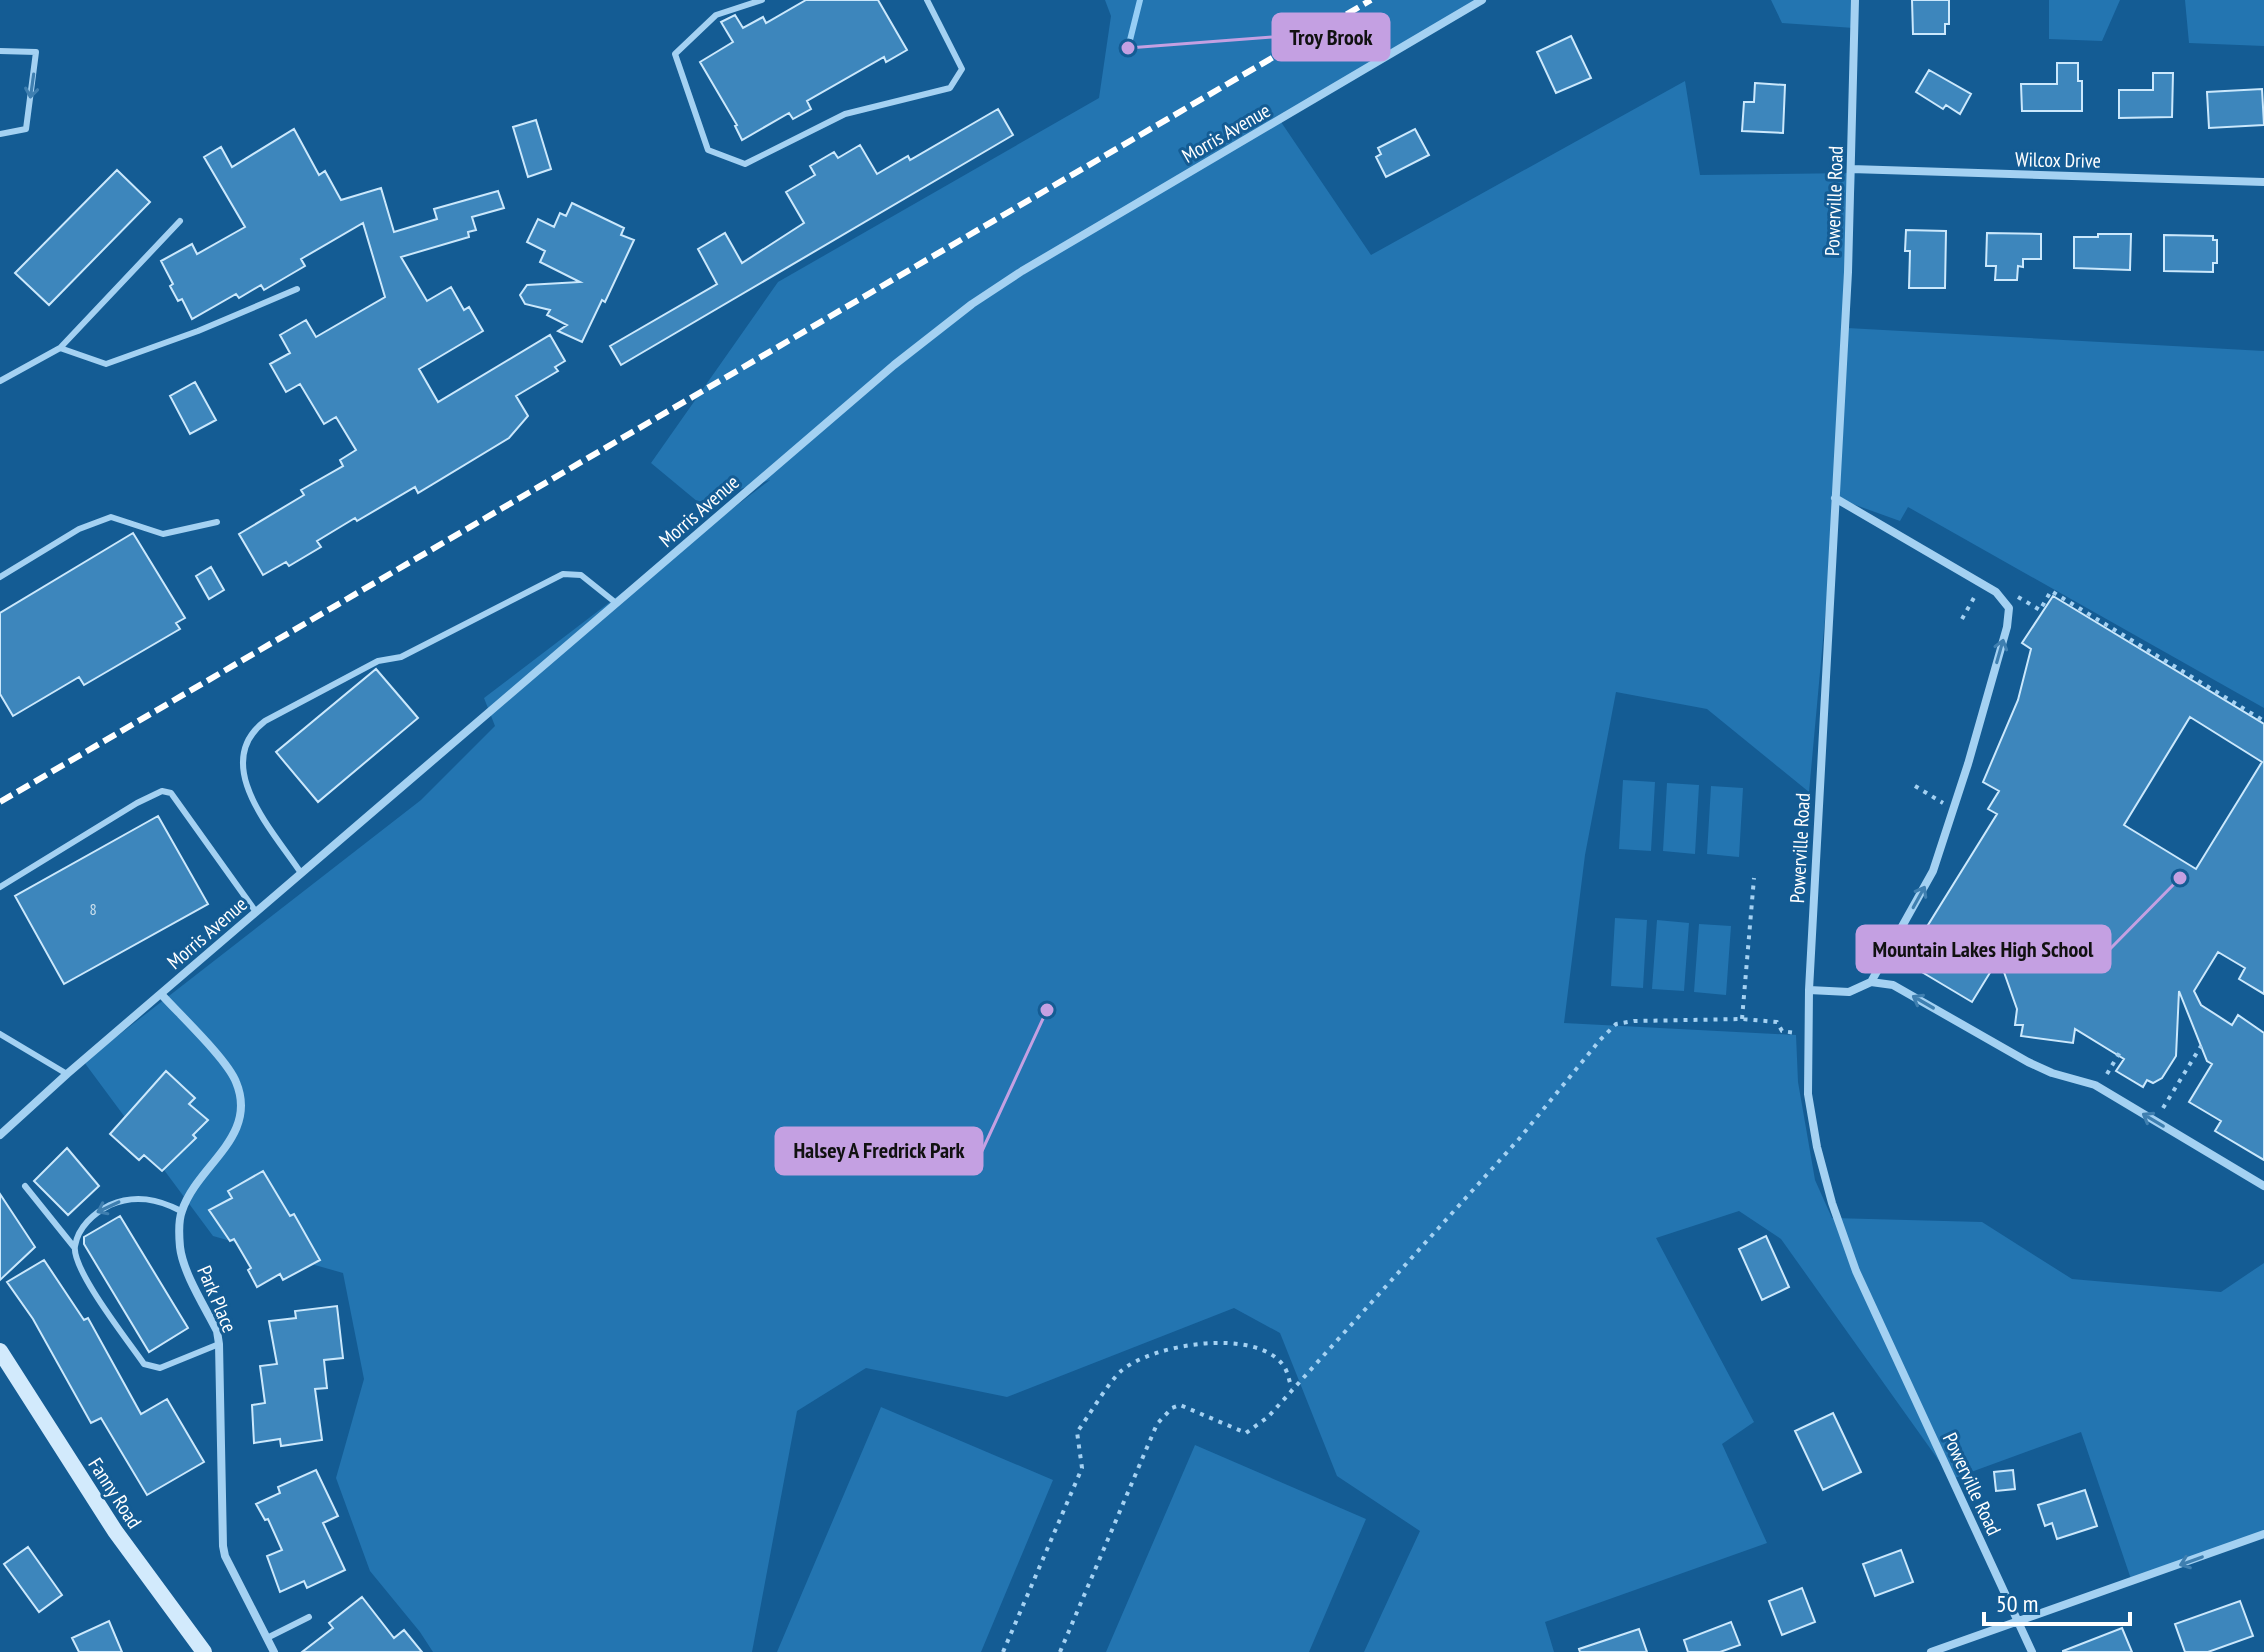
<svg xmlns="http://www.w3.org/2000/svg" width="2264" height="1652" font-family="'PT Sans Narrow',sans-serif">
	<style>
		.green { fill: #2375b1 }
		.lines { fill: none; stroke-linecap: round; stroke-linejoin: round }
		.stream { stroke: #96cef5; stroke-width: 6 }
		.building { fill: #3d86bc; stroke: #cbe8fc; stroke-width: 2; fill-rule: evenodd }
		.path { stroke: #a4d1f2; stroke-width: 4; stroke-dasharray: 4 6; stroke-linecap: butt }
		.service { stroke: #a4d1f2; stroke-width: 6 }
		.minor { stroke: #a4d1f2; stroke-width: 8 }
		.secondary { stroke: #d2eafc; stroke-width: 16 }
		.rail { stroke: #fff; stroke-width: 6; stroke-dasharray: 14 6; stroke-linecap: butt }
		.oneway { stroke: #3f7fb0 }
		.labels { text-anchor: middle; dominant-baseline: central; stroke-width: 6; stroke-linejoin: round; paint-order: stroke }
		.number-label { font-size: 16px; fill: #cee1ee }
		.street-label { font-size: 20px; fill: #fff; stroke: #145c94 }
		.leader { fill: none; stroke: #c4a0e2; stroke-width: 3 }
		.callout-dot { fill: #c4a0e2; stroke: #145c94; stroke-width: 3 }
		.callout { fill: #c4a0e2; stroke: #c4a0e2; stroke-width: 3 }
		.callout-label { font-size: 22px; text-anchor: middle; font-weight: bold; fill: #111 }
	</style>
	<rect width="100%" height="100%" fill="#145c94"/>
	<path class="green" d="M1105 0H1479L1279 119 1371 255 1685 81 1700 175 1855 173 1847 328 2264 351V708L1908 507 1900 521 1836 498 1809 792 1707 709 1616 692 1585 855 1564 1023 1796 1035 1798 1082 1815 1180 1832 1218 1982 1222 2072 1279 2221 1292 2264 1263V1532L2131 1579 2081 1432 1952 1479 1781 1239 1739 1211 1656 1238 1754 1422 1722 1444 1767 1543 1545 1622 1554 1652H1364L1420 1531 1337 1476 1280 1333 1234 1308 1007 1397 866 1368 797 1411 752 1652H433L420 1632 370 1571 336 1478 364 1379 343 1273 213 1236 84 1062 421 800 495 726 484 698 770 480 698 502 651 463 778 282 1099 98 1111 16Z
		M1771 0H1854V28L1782 23Z
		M2049 0H2120L2102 41 2049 39Z
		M2185 0H2264V46L2189 43Z
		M1623 780 1655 782 1651 851 1619 849Z
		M1667 783 1699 785 1695 854 1663 851Z
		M1711 786 1743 788 1739 857 1707 854Z
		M1615 918 1647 920 1643 988 1611 986Z
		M1657 920 1689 923 1684 991 1652 989Z
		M1699 924 1731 926 1726 995 1694 992Z
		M881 1407 1053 1480 981 1652H777Z
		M1195 1445 1366 1519 1309 1652H1106Z"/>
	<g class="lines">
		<path class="stream" d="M1128 48 1140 0"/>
	</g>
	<path class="building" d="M806 0H878L907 50 886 62 884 57 807 101 811 109 793 119 789 113 742 140 735 126 737 125 700 62 733 42 721 22 735 15 743 28 763 17 766 23Z
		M1912 0H1949V24H1945V34H1913Z
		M1571 36 1591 78 1556 93 1537 52Z
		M2057 63H2078V81H2082V111H2022L2021 84H2057Z
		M1929 70 1971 94 1960 114 1946 105 1943 109 1916 92Z
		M2153 73H2173L2172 117 2119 118V90H2153Z
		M1755 83 1785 85 1783 133 1742 131 1744 102H1754Z
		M2262 89 2264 125 2209 128 2207 92Z
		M998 109 1013 135 621 365 610 346 717 284 698 249 725 233 742 263 804 223 786 192 815 175 810 166 834 152 838 158 860 145 877 174 908 156 910 160Z
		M536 120 551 169 528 177 513 127Z
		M294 129 319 175 325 171 341 200 381 188 394 232 437 219 434 209 498 191 504 208 472 217 476 230 468 232 469 237 401 257 427 301 451 287 464 310 469 307 483 331 419 369 438 402 550 335 565 361 555 367 558 371 516 396 528 416 509 438 418 493 415 487 357 521 355 518 317 541 321 547 289 566 286 562 263 575 239 534 304 495 301 490 343 466 340 460 356 450 336 417 324 424 300 384 286 392 270 364 290 353 280 335 306 320 316 337 385 297 363 223 301 259 305 266 264 290 261 285 239 298 236 294 192 319 182 299 178 301 170 286 173 284 161 261 192 244 197 254 245 227 204 157 221 147 232 167Z
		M1415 129 1429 155 1386 177 1376 157 1381 154 1378 148Z
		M117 170 150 202 49 305 15 273Z
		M572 203 624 228 621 235 634 240 605 302 602 300 582 342 558 331 567 325 547 315 550 310 525 304 520 295 527 285 580 282 540 262 545 251 527 242 538 219 554 227 560 213 566 216Z
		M1906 230 1946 231 1945 288H1909L1910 251H1905Z
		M1987 233 2041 234V259H2023V267L2018 266 2017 280H1995L1996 266H1986Z
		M2098 234H2131L2130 270 2074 268V237H2098Z
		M2164 235 2213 236V240H2217V263H2213V272L2164 271Z
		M195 382 216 420 190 434 170 396Z
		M133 533 185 618 176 623 180 629 84 685 79 677 13 716 0 694V613Z
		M211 567 224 590 209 599 196 576Z
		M2053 596 2264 724V994L2239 979 2245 968 2218 952 2194 991 2201 1005 2232 1025 2238 1015 2264 1033V1160L2215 1131 2221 1121 2189 1102 2212 1064 2207 1061 2179 991 2176 1056 2162 1078 2153 1083 2147 1080 2143 1087 2116 1071 2124 1059 2075 1029 2073 1043 2021 1036 2023 1025H2015L2017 1009 1999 958 1972 1002 1905 962 1997 814 1988 809 1999 791 1983 782 2018 700 2031 649 2022 643ZM2190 717 2262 762 2196 869 2124 825Z
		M376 669 418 718 318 802 276 752Z
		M158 816 208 904 64 984 15 896Z
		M166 1071 195 1098 189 1104 208 1120 193 1135 196 1138 162 1171 144 1155 139 1160 110 1134Z
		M67 1148 99 1186 68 1215 34 1181Z
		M263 1171 290 1216 294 1214 320 1260 283 1280 280 1274 257 1287 248 1270 251 1268 234 1239 230 1241 209 1210 232 1198 228 1191Z
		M0 1194 35 1247 0 1280Z
		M120 1216 188 1328 149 1352 84 1244V1237Z
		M1766 1236 1789 1287 1762 1300 1739 1249Z
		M44 1260 84 1320 88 1318 141 1414 167 1399 204 1462 147 1495 101 1418 91 1423 33 1319 7 1282Z
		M337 1306 343 1358 324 1360 327 1388 315 1389 322 1440 281 1446 280 1439 254 1443 252 1405 265 1403 260 1366 277 1364 269 1321 296 1318 295 1311Z
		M1833 1413 1861 1472 1823 1490 1795 1431Z
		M316 1470 338 1516 323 1523 345 1570 307 1588 304 1581 280 1592 267 1556 282 1550 268 1519 265 1520 256 1504 280 1493 278 1487Z
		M2013 1470 2015 1489 1996 1491 1994 1472Z
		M2085 1490 2097 1526 2057 1539 2052 1523 2045 1526 2038 1505Z
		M28 1547 62 1595 39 1612 4 1564Z
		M1901 1550 1913 1582 1875 1596 1863 1564Z
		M1802 1588 1815 1622 1782 1635 1769 1601Z
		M362 1597 394 1638 404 1630 422 1652H302L333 1628 329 1623Z
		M2240 1601 2253 1636 2208 1652H2185L2175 1624Z
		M109 1621 122 1652H79L72 1638Z
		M1731 1622 1740 1645 1720 1652H1688L1684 1640Z
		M2122 1628 2132 1652H2063V1651Z
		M1639 1629 1647 1652H1580L1579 1649Z"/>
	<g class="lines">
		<path class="path" d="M2018 597 2040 610 2051 591 2264 721
			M1962 619 1975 596
			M1915 786 1943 803
			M1742 1019 1754 878
			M2107 1074 2120 1052
			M2163 1108 2201 1046
			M1003 1652 1082 1468 1077 1432C1089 1416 1107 1384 1121 1371 1152 1344 1255 1327 1283 1365 1288 1371 1289 1382 1292 1388
			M1060 1652 1157 1424 1172 1408 1180 1405 1246 1433 1268 1417 1519 1139 1600 1040 1616 1024 1634 1021 1742 1019 1777 1022 1782 1031 1796 1033"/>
		<path class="service" d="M762 0 716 15 675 54 708 150 745 164 845 114 950 88 962 69 927 0
			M0 51 36 52 26 129 0 134
			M60 348 106 364 198 331 297 289
			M0 381 60 348 180 221
			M0 577 79 529 111 517 163 534 217 522
			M301 873C274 832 209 764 265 721L378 661 401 657 563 574 581 575 616 603
			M0 887 137 803 162 791 171 793 256 912
			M0 1034 67 1074
			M25 1186 74 1247
			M181 1211C158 1199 135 1194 110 1205 94 1213 78 1227 75 1246 71 1269 129 1342 144 1364L160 1368 219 1344
			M267 1638 309 1617"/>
		<path class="minor" d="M1855 0 1848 272 1809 990 1808 1094 1817 1147 1832 1203 1856 1271 2032 1652
			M1851 169 2264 182
			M1871 982 1893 985 2028 1062 2052 1073 2095 1085 2264 1186
			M1809 990 1849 992 1871 982 1933 871 1968 764 2007 627 2009 608 1996 592 1835 498
			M161 994C179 1014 227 1059 236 1082 259 1137 197 1165 182 1211 178 1221 179 1236 180 1247 183 1273 205 1307 217 1331L219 1344 223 1546 225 1556 274 1652
			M0 1135 67 1074 894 365 972 304 1022 271 1482 0
			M1931 1652 2264 1534"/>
		<path class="secondary" d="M0 1351 115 1531 204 1652"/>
		<path class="rail" d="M0 802 1371 0"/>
	</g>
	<defs><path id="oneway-shaft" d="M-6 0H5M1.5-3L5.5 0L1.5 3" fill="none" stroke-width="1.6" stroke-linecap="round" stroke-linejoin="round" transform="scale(2)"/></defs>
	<g class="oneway">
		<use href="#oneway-shaft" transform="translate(32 86) rotate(98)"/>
		<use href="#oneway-shaft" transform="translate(2000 651) rotate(-74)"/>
		<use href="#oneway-shaft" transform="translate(1919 897) rotate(-61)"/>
		<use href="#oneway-shaft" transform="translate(1923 1002) rotate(-150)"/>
		<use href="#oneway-shaft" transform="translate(2153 1120) rotate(-149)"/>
		<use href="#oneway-shaft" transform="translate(108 1207) rotate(155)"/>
		<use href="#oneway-shaft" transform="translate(2191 1561) rotate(160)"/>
	</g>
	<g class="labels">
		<g class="number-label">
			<text x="93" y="909">8</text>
		</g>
		<g class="street-label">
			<text transform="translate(1226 133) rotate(-30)">Morris Avenue</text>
			<text transform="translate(2058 160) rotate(1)">Wilcox Drive</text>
			<text transform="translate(1834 201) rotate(-88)">Powerville Road</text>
			<text transform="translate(699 511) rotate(-41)">Morris Avenue</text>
			<text transform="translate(1800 848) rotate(-87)">Powerville Road</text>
			<text transform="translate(207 933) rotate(-41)">Morris Avenue</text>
			<text transform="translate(217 1299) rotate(67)">Park Place</text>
			<text transform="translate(1972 1484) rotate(65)">Powerville Road</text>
			<text transform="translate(115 1493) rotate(57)">Fanny Road</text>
		</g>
	</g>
	<path class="leader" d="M1128 48L1273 37M2180 878L2110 949M1047 1010L982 1151"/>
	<g class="callout-dot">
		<circle cx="1128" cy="48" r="8"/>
		<circle cx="2180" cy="878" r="8"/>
		<circle cx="1047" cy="1010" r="8"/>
	</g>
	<g class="callout">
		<rect x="1273" y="14" width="116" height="46" rx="8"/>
		<rect x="1857" y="926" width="253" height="46" rx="8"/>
		<rect x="776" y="1128" width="206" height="46" rx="8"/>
	</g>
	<g class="callout-label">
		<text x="1331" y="45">Troy Brook</text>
		<text x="1983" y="957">Mountain Lakes High School</text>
		<text x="879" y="1158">Halsey A Fredrick Park</text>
	</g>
	<path d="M1984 1612v12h146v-12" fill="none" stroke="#ffffff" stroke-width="4"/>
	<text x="1996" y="1612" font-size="24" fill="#ffffff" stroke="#145c94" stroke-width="6" paint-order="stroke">50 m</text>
</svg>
